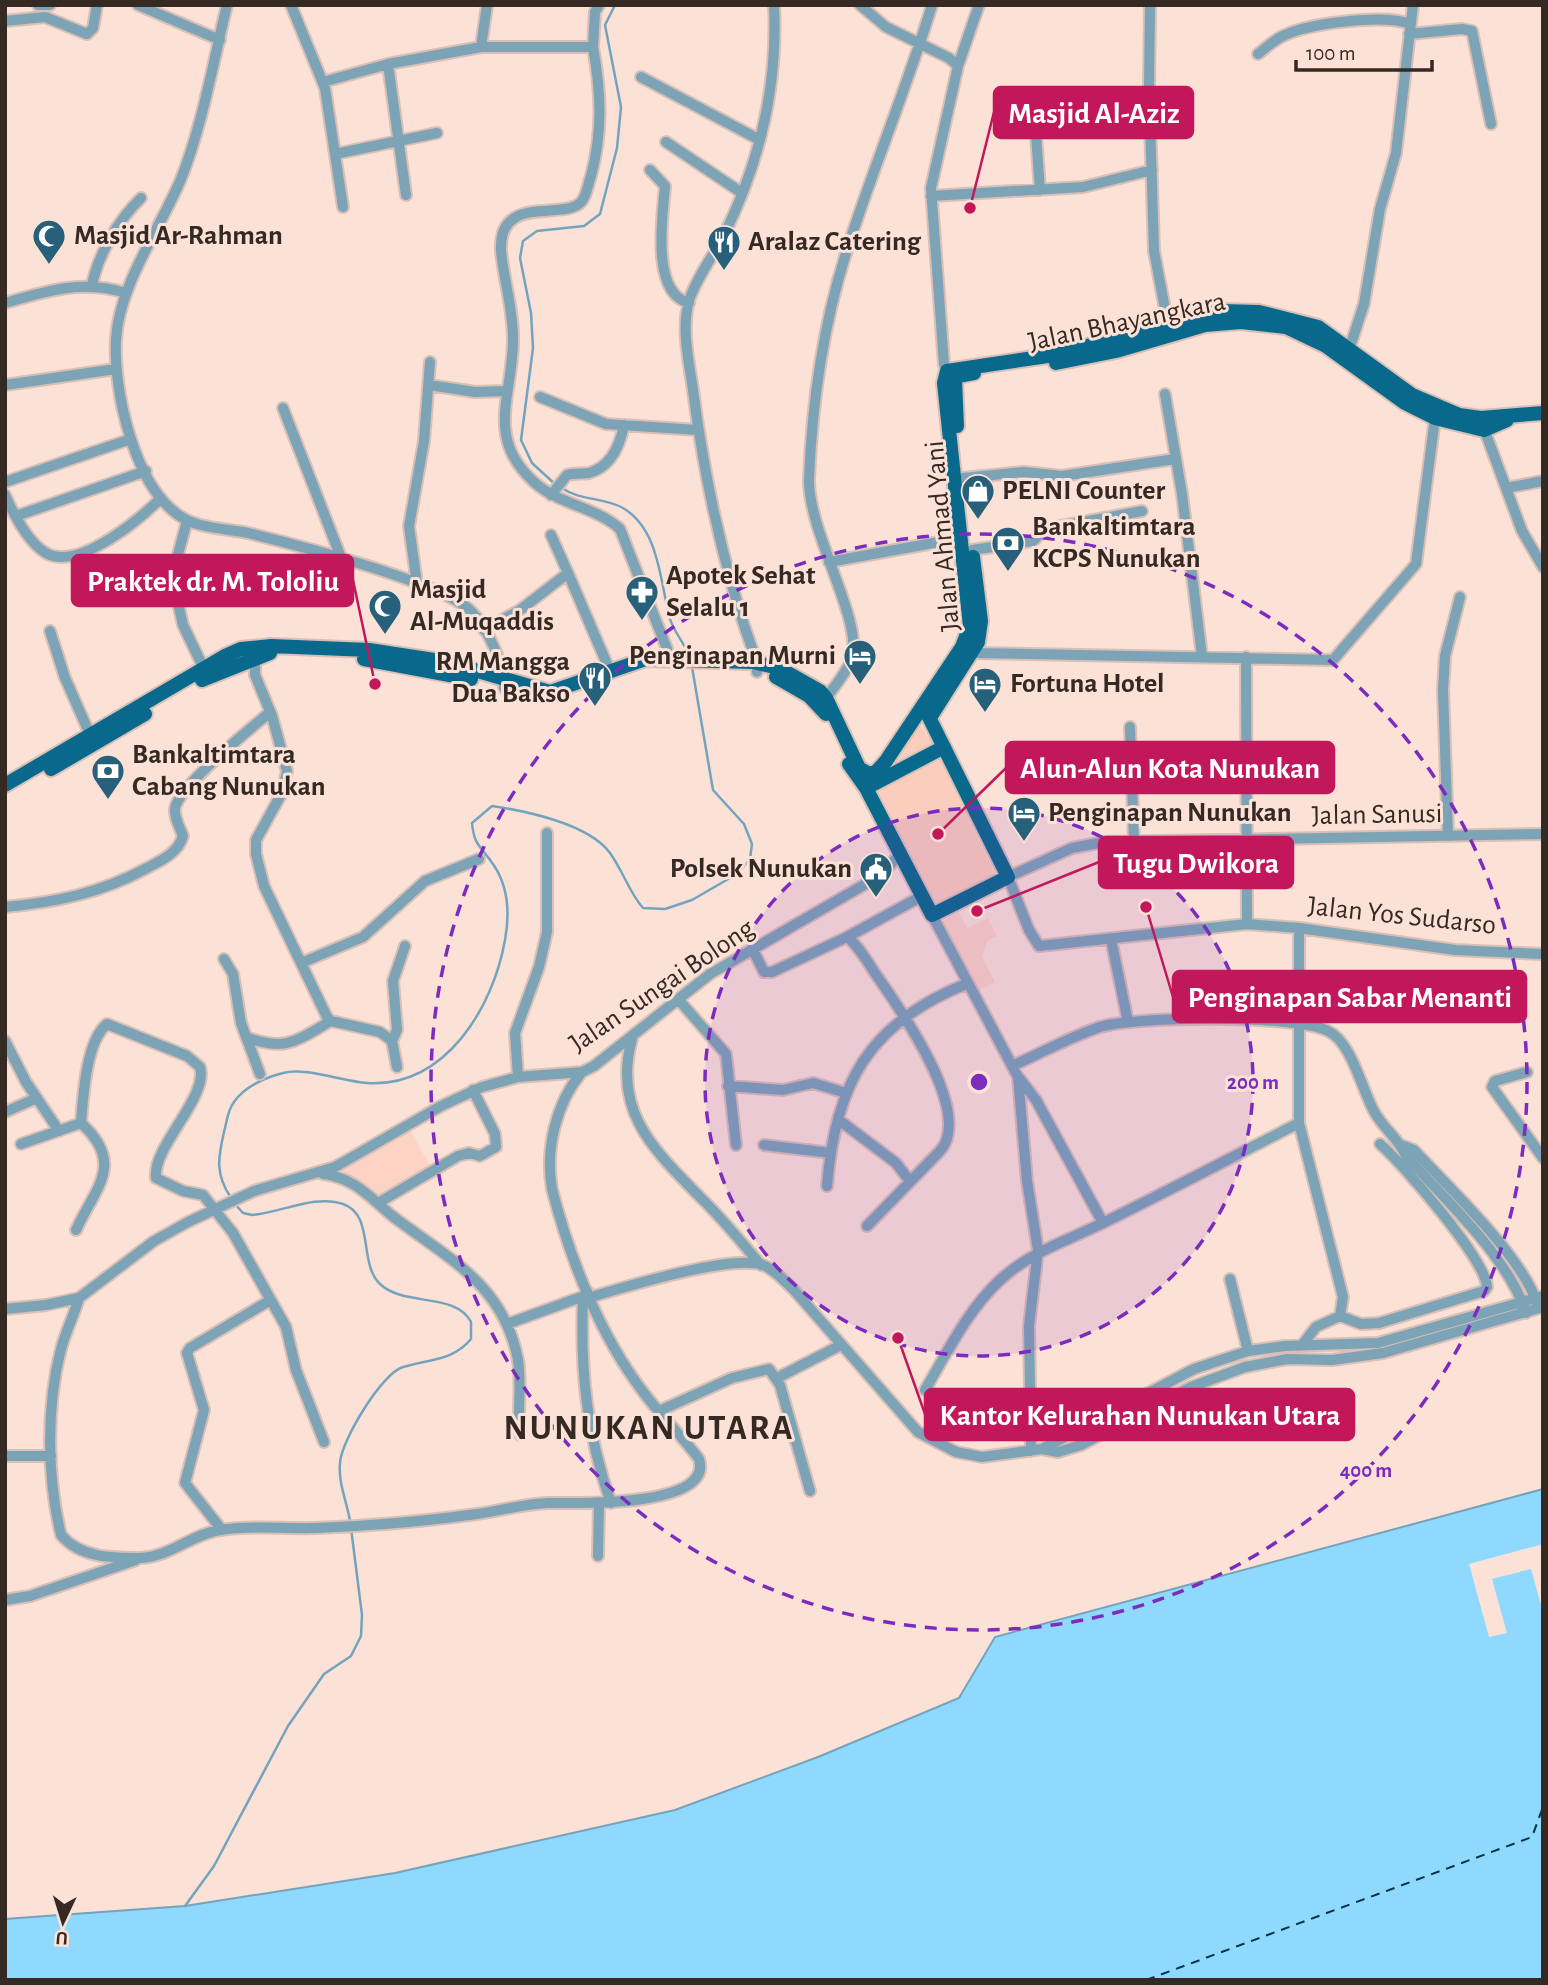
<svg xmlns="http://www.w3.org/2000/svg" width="1548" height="1985" font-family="'Alegreya Sans',sans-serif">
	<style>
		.built { fill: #fcd3c4 }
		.green { fill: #fbcdbc }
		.water { fill: #8fd9fe; stroke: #74a4bd; stroke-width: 2 }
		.pier { fill: #fce1d7 }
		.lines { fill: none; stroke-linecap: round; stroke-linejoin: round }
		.stream { stroke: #74a4bd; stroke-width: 2.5 }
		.ferry { stroke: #053345; stroke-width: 2; stroke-dasharray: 9 7; stroke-linecap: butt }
		.minor-casing { stroke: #d8c0b7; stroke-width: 14 }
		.major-casing { stroke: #d8c0b7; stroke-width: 18 }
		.minor { stroke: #7da3b7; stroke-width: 10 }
		.major { stroke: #08698c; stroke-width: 14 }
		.ring { fill: none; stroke: #7b2cbf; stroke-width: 3.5; stroke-dasharray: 12 9 }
		.labels { text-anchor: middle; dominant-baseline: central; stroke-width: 6; stroke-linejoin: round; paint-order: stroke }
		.poi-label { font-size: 28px; font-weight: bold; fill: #352924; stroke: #fce1d7; text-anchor: start }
		.street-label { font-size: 28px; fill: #352924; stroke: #fce1d7 }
		.district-label { font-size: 35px; font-weight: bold; letter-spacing: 2px; fill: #352924; stroke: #fce1d7 }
		.centre { fill: #7b2cbf; stroke: #fce1d7; stroke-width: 3.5 }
		.ring-label { font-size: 21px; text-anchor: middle; font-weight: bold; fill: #7b2cbf; stroke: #fce1d7; stroke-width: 6; stroke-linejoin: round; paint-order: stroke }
		.leader { fill: none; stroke: #c2185b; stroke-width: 2.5 }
		.callout-dot { fill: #c2185b; stroke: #fce1d7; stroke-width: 2.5 }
		.callout { fill: #c2185b; stroke: #c2185b; stroke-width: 2.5 }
		.callout-label { font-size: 30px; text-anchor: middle; font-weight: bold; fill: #fff }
	</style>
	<rect width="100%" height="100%" fill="#fce1d7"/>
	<path class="built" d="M958 911 967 928 988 918 997 936 987 941 982 957 995 982 976 992 941 922Z
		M409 1128 432 1169 377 1200 332 1172Z"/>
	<path class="green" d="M920 724 932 743 889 766Z
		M940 760 997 877 935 907 878 790Z"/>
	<path class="water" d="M1543 1489V1980H5V1919L185 1906 395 1873 675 1810 818 1757 959 1698 995 1637Z"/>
	<path class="pier" d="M1543 1544V1612L1531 1569 1492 1579 1507 1633 1489 1637 1469 1564Z"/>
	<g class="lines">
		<path class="stream" d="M556 485 532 463 521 440 533 348 531 313 520 258 523 241 537 231 584 226 600 214 617 148 621 107 605 25 615 5
			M562 488C580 501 604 497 623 508 660 530 660 583 670 619 674 632 685 644 690 657
			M231 1198C215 1174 218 1158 224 1132 227 1122 227 1111 234 1102 244 1087 266 1077 283 1073 305 1067 342 1081 367 1083 445 1088 493 1008 505 940 510 913 509 887 493 864 481 846 474 846 472 823L492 806C526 811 589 824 610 853 623 871 629 892 643 908L665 909 692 900 737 874 750 859 752 844 744 824 713 790 692 667
			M234 1203 243 1213 252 1215C280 1213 316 1194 343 1204 375 1215 358 1263 380 1284 404 1307 456 1292 471 1322V1339C453 1361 429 1359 403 1367 382 1373 341 1441 340 1463 338 1483 347 1502 350 1521
			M185 1906 214 1866 288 1726 324 1674 351 1656 361 1636 362 1615 351 1528"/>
		<path class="ferry" d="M1146 1980 1532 1837 1543 1807"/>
		<defs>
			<path id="minor" d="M38 5H50
				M138 5 220 40
				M227 5C213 63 203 123 181 179 160 229 119 285 116 339 113 390 134 483 177 514 196 529 225 528 248 533 293 544 441 582 471 611 488 628 504 664 504 688
				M291 5 325 88 343 207
				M860 5 886 27 949 58 958 66 931 188 944 364 951 375
				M1150 5 1149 88 1154 251 1169 330
				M5 21 45 17 87 34 93 28 97 5
				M1409 34 1462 29 1472 31 1491 124
				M481 47 487 5
				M593 47 595 12 599 5
				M1258 54C1267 47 1275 39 1285 35 1311 23 1384 14 1410 24
				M388 64 406 195
				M958 66 979 5
				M641 77 760 140
				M323 82 388 64 481 47H593C601 92 603 131 591 176 588 184 587 194 582 201 566 222 498 192 501 251 504 282 514 312 513 342 512 398 485 438 535 483 560 505 596 507 620 529L671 659
				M1035 122 1040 190
				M666 142 742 193
				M335 154 437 133
				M650 170 665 186C663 214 650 293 689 303
				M931 196 1083 187 1152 170
				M92 285C98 255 118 220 141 198
				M5 303C46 291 83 279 126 293
				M1349 350 1364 304 1380 209 1396 153 1413 5
				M5 385 116 369
				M429 385 475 392 505 391
				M1165 394 1182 494 1202 656
				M540 397 606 424 698 430
				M283 408 342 560
				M1483 426 1522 531 1543 567
				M963 478 1024 472 1062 476 1175 459
				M5 482 131 439
				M1506 488 1543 481
				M5 495C14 515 30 547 50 555 83 567 140 519 161 498
				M551 495 567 475C574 473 582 474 589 473 611 467 620 445 624 425
				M16 516 146 471
				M187 521 172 577 183 625 204 669
				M551 535 568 573
				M972 550 1033 541 1045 529 1142 511
				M829 562 961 538
				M417 584 409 526 424 441 430 362
				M484 630 520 610 568 573 610 671
				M50 631 65 678 92 739
				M974 653 1333 660 1416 564 1435 418
				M255 657V675L272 716 287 771 283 791 256 840V854L264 886 327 1017 331 1021 380 1032 392 1041
				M1246 657 1247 924
				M757 672V663C725 575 705 483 693 390 689 362 681 329 689 301 696 278 713 257 724 235 759 164 778 85 774 5
				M826 698C835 686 847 672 852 658 863 620 808 532 809 479 812 404 824 322 847 250 873 168 907 88 932 5
				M1130 727 1134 842
				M1543 834 1104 842 1072 848 1008 877 1029 930 1039 946 1247 924 1299 928 1455 950 1543 954
				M1448 836 1443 690 1445 656 1460 597
				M5 907C57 902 101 893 147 868 162 860 178 853 183 836 180 828 174 818 175 809 177 787 252 728 270 712
				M932 915 1018 1077 1027 1181 1038 1250 1029 1326 1031 1451
				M1299 928V1123L1343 1297 1340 1316 1316 1327 1302 1345
				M847 937 922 896
				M1111 939 1128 1022
				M752 948 764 972H772L847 937C859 946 868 963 877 976 900 1009 974 1113 940 1151L867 1226
				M224 959 233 974 241 1023 260 1074
				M301 963 363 937 425 881 479 859
				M678 999 726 1054 736 1145
				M246 1037C286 1052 296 1041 331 1021
				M632 1039C612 1111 654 1150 700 1197 722 1218 741 1242 761 1265
				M5 1041 26 1082 59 1131
				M1012 1066C1041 1053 1070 1037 1100 1027 1135 1016 1298 1015 1328 1031 1352 1042 1362 1091 1375 1113 1384 1129 1399 1139 1406 1156 1445 1200 1508 1256 1526 1313
				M397 1067 392 1041 397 1030 393 981 405 946
				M1527 1072 1495 1081 1492 1087 1543 1158
				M518 1077 515 1033 539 967 547 932V833
				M1020 1079 1036 1100 1103 1223
				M728 1086 783 1090 813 1083 846 1093
				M5 1112 37 1098
				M839 1120 896 1163 909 1180
				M81 1123C83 1097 86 1041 107 1024L187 1056 200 1067C209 1097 152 1147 156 1178L183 1191 203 1195 233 1233 286 1327 296 1370 324 1442
				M21 1144 81 1123C126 1164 95 1188 76 1230
				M764 1145 831 1153
				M1401 1145 1414 1150C1449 1188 1521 1255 1537 1303
				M323 1174C356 1178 371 1199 395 1218 449 1259 504 1285 518 1360 522 1384 517 1410 520 1435
				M827 1186C835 1084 869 1023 966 984
				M378 1203 458 1156 469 1153 480 1156 496 1147 495 1134 473 1090
				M1230 1279 1248 1351
				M587 1291 583 1299C580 1371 587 1435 611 1503
				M591 1297C625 1287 732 1254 763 1265 775 1270 784 1281 793 1289L918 1432 956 1452 982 1457 1042 1449 1194 1369 1248 1351 1285 1346 1378 1343 1543 1296
				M79 1298C74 1315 66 1331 61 1349 46 1407 47 1477 61 1535 80 1558 113 1558 140 1558 170 1557 192 1534 220 1530 251 1525 284 1529 316 1528 367 1526 419 1522 469 1515 495 1512 522 1504 548 1503 576 1503 714 1508 699 1459 682 1436 661 1416 644 1393 600 1336 570 1259 552 1189 545 1149 556 1103 582 1072
				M5 1309 46 1305 79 1298 154 1241 188 1222 254 1191 335 1167 441 1106 482 1087 518 1077 582 1072 594 1066 710 974 881 875 900 854
				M1340 1316 1361 1324 1379 1323 1484 1291 1487 1287C1486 1260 1403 1164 1380 1144
				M507 1324 584 1296
				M777 1378 841 1345
				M925 1390C947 1353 967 1311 999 1281 1031 1251 1067 1241 1105 1222 1170 1190 1234 1156 1299 1123
				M659 1411 732 1378 769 1369 780 1385 810 1491
				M1042 1449 1058 1452 1081 1445 1191 1387 1245 1367 1287 1359 1332 1360 1383 1353 1543 1307
				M5 1456H51
				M222 1530 185 1483 204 1410 187 1353 190 1348 269 1301
				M598 1556 599 1505
				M5 1600 30 1596 136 1560"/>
			<path id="major" d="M1056 363 1116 351 1205 325 1241 322 1286 327 1326 346 1405 403 1435 418 1484 430 1507 420
				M957 426 955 379 958 376 974 373
				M364 659 471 679
				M776 677 809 696 826 714
				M202 680 270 653
				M931 716 978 642 981 621 973 557
				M849 764 866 788 932 915 1008 877 923 705
				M51 769 145 714
				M5 785 225 656 241 649 271 646 369 650 447 662 550 692 646 659 753 662 779 668 820 691 826 698 859 768 869 774 876 772 886 761 962 647 970 626 944 383 947 371 1054 355 1201 315 1220 311 1259 312 1318 327 1412 395 1459 415 1481 418 1543 413
				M866 788 944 747"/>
		</defs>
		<use href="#minor" class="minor-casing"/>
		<use href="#major" class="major-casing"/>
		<use href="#minor" class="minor"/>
		<use href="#major" class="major"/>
	</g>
	<circle cx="979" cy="1082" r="274" fill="#7b2cbf" fill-opacity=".12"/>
	<g class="ring">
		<circle cx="979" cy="1082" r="274"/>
		<circle cx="979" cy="1082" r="548"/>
	</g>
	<defs>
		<symbol id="mosque-pin" viewBox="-11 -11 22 30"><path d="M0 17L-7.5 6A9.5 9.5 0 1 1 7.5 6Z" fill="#27607a" stroke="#fce1d7"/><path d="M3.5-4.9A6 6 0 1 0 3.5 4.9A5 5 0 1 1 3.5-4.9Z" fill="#fff"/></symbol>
		<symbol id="restaurant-pin" viewBox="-11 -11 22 30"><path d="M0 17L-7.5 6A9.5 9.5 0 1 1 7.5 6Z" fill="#27607a" stroke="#fce1d7"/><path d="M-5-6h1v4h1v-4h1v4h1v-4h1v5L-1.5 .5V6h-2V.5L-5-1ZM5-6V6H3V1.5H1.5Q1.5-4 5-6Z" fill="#fff"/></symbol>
		<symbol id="shop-pin" viewBox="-11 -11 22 30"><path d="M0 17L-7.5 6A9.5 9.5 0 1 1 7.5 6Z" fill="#27607a" stroke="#fce1d7"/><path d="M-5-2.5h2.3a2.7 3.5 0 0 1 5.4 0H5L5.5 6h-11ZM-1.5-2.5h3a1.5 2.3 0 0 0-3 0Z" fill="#fff"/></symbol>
		<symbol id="bank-pin" viewBox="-11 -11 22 30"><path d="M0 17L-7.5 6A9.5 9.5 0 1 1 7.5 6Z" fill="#27607a" stroke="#fce1d7"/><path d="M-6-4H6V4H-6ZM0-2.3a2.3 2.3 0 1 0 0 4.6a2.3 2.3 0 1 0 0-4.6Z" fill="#fff"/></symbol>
		<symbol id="pharmacy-pin" viewBox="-11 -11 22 30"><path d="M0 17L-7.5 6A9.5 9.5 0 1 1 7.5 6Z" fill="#27607a" stroke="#fce1d7"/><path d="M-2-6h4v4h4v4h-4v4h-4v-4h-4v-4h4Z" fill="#fff"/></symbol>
		<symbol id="hotel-pin" viewBox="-11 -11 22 30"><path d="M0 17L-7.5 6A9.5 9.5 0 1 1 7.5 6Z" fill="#27607a" stroke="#fce1d7"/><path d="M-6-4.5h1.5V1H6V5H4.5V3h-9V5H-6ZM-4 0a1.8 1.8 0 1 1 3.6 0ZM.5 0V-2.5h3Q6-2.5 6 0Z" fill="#fff"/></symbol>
		<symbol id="civic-pin" viewBox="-11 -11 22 30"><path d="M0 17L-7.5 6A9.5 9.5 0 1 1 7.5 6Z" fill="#27607a" stroke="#fce1d7"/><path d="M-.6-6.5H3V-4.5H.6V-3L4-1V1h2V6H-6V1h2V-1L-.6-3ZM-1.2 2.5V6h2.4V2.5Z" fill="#fff"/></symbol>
	</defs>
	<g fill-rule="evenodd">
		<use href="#mosque-pin" x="30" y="217" width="38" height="52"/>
		<use href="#restaurant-pin" x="705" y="223" width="38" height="52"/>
		<use href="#shop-pin" x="959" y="472" width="38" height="52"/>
		<use href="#bank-pin" x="989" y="524" width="38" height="52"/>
		<use href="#pharmacy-pin" x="623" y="573" width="38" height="52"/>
		<use href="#mosque-pin" x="366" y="587" width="38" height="52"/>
		<use href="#hotel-pin" x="841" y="637" width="38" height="52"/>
		<use href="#restaurant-pin" x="576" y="659" width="38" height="52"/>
		<use href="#hotel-pin" x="966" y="665" width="38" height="52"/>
		<use href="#bank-pin" x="89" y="752" width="38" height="52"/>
		<use href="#hotel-pin" x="1005" y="794" width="38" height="52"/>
		<use href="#civic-pin" x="857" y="850" width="38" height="52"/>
	</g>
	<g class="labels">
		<g class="poi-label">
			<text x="74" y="236">Masjid Ar-Rahman</text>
			<text x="748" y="242">Aralaz Catering</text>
			<text x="1002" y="491">PELNI Counter</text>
			<text x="1032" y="527">Bankaltimtara<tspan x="1032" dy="32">KCPS Nunukan</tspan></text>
			<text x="666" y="576">Apotek Sehat<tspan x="666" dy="32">Selalu 1</tspan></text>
			<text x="410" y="590">Masjid<tspan x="410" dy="32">Al-Muqaddis</tspan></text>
			<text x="836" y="656" text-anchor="end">Penginapan Murni</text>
			<text x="570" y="662" text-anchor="end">RM Mangga<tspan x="570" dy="32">Dua Bakso</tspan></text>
			<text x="1010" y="684">Fortuna Hotel</text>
			<text x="132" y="755">Bankaltimtara<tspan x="132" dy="32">Cabang Nunukan</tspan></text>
			<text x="1048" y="813">Penginapan Nunukan</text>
			<text x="852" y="869" text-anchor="end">Polsek Nunukan</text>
		</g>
		<g class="street-label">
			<text transform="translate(1127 322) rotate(-12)">Jalan Bhayangkara</text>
			<text transform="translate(943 536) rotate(-95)">Jalan Ahmad Yani</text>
			<text transform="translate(1377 815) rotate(-1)">Jalan Sanusi</text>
			<text transform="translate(1402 916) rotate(6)">Jalan Yos Sudarso</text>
			<text transform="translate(662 986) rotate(-34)">Jalan Sungai Bolong</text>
		</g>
		<g class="district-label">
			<text x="649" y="1428">NUNUKAN UTARA</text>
		</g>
	</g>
	<circle cx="979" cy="1082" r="10" class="centre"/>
	<g class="ring-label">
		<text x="1253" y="1089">200 m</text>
		<text x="1366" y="1477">400 m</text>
	</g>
	<path class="leader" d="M970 208L994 112M375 684L353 580M938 834L1006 768M977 911L1099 862M1146 907L1173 997M898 1338L925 1414"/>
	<g class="callout-dot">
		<circle cx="970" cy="208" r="7"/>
		<circle cx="375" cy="684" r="7"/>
		<circle cx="938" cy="834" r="7"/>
		<circle cx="977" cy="911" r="7"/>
		<circle cx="1146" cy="907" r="7"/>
		<circle cx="898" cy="1338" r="7"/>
	</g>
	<g class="callout">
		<rect x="994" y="87" width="199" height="51" rx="7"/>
		<rect x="72" y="555" width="281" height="51" rx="7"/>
		<rect x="1006" y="742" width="328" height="51" rx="7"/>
		<rect x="1099" y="837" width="194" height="51" rx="7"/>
		<rect x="1173" y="971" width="353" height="51" rx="7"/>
		<rect x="925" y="1389" width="429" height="51" rx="7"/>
	</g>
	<g class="callout-label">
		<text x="1094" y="123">Masjid Al-Aziz</text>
		<text x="213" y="591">Praktek dr. M. Tololiu</text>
		<text x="1170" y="778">Alun-Alun Kota Nunukan</text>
		<text x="1196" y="873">Tugu Dwikora</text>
		<text x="1350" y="1007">Penginapan Sabar Menanti</text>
		<text x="1140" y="1425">Kantor Kelurahan Nunukan Utara</text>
	</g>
	<rect width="1548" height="1985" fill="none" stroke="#352924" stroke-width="14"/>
	<g transform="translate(63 1922) rotate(184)" stroke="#fce1d7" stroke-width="5" paint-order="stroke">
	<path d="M0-5L12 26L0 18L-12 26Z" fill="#352924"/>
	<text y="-10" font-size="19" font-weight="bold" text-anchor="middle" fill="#352924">U</text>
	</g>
	<path d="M1296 60v10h136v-10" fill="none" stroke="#352924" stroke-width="3.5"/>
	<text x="1306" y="60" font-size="21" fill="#352924" stroke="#fce1d7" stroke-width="5" paint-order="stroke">100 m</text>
</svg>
